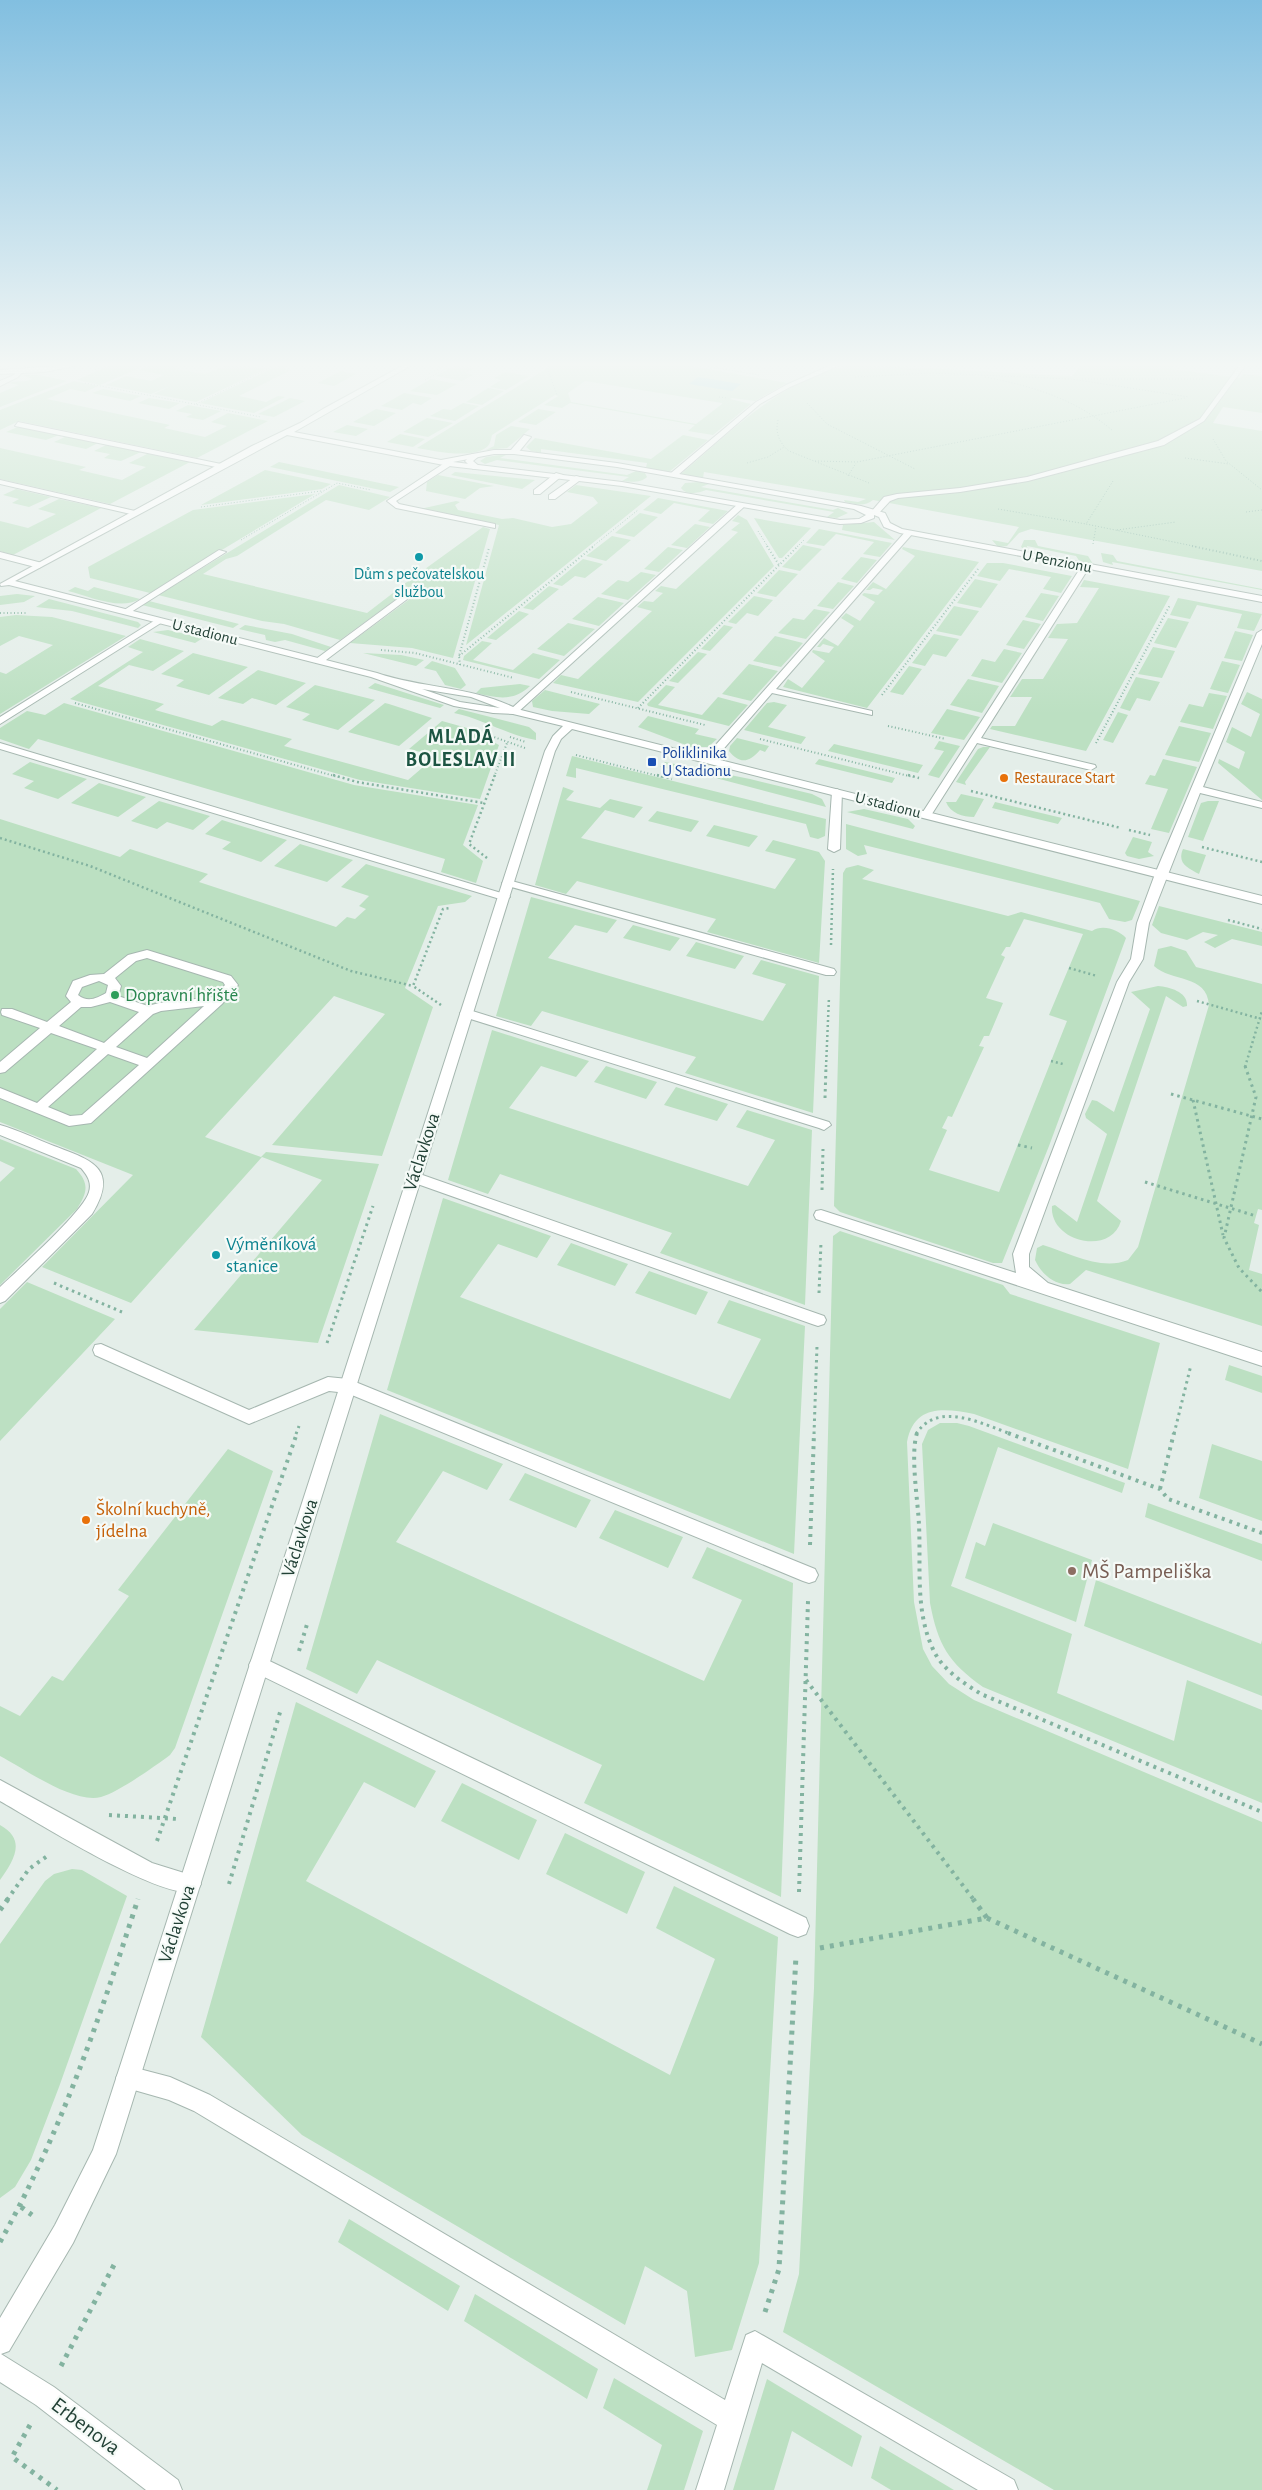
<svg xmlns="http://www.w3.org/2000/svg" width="1262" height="2490" font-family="'Alegreya Sans',sans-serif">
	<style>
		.green { fill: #bce0c2; fill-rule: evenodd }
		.water { fill: #89d0d5 }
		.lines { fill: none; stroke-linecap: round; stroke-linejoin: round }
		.lane-casing { stroke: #a6b7b0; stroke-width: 2 }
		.street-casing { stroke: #a6b7b0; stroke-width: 2 }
		.path-far5 { stroke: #83b3a0; stroke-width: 1; stroke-dasharray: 1 2; stroke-linecap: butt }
		.path-far4 { stroke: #83b3a0; stroke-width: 2; stroke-dasharray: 1 2.5; stroke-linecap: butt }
		.path-far3 { stroke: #83b3a0; stroke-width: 2.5; stroke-dasharray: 2 3; stroke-linecap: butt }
		.path-far2 { stroke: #83b3a0; stroke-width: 3; stroke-dasharray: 2.5 4; stroke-linecap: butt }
		.path-far1 { stroke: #83b3a0; stroke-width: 4; stroke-dasharray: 3 5; stroke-linecap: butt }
		.path { stroke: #83b3a0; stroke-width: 5; stroke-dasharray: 4 6; stroke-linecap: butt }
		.lane { fill: #fff; fill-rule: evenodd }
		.street { fill: #fff; fill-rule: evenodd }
		.culture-dot { fill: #0f9aa8; stroke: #f5faf7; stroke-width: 2 }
		.transit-dot { fill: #1a4fb4; stroke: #f5faf7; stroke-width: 2 }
		.food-dot { fill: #e8710a; stroke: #f5faf7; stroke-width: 2 }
		.leisure-dot { fill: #2e9e5b; stroke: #f5faf7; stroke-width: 2 }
		.education-dot { fill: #8d6e63; stroke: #f5faf7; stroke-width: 2 }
		.labels { text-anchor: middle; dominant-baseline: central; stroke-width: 4.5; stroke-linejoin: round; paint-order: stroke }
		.far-street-label { font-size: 16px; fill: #224136; stroke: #f5faf7 }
		.far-culture-label { font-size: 16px; fill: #0d838f; stroke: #f5faf7 }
		.far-transit-label { font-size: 16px; fill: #164399; stroke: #f5faf7; text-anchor: start }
		.far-food-label { font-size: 16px; fill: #c56008; stroke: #f5faf7; text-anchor: start }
		.leisure-label { font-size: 19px; fill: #27864d; stroke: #f5faf7; text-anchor: start }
		.street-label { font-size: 19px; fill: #224136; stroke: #f5faf7 }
		.culture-label { font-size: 19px; fill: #0d838f; stroke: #f5faf7; text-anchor: start }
		.food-label { font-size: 19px; fill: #c56008; stroke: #f5faf7; text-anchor: start }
		.far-district-label { font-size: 20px; font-weight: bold; letter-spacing: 1px; fill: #1c5442; stroke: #f5faf7 }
		.near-education-label { font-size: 22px; fill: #785e54; stroke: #f5faf7; text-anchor: start }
		.near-street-label { font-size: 22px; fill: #224136; stroke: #f5faf7 }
	</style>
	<rect width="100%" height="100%" fill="#e4eee9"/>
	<path class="green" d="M108 366H144L100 385 77 380Z
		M148 366H179L175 369 205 374 227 366 268 368 196 402 154 394 170 386 151 394 106 385 126 376 151 381 164 375 139 370Z
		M277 366H289L284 369 291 370 239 396 266 402 278 396 285 397 254 413 200 403Z
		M454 366 475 368 466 373 473 375 462 381 436 376Z
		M551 366H691L787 383 755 401 732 398 730 399 751 404 713 435 688 431 695 425 570 403 562 408 544 405 558 396 555 395 492 435C491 439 490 444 488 446 474 460 434 451 417 448ZM585 381 722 403V404L696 424 571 402 568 393Z
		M846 366C921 366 996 373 1072 376L1081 366H1174L1172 369 1240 378 1243 374 1262 376V413L1223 407 1213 423 1262 431V571L1031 529 1019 533 1007 546 998 547 992 540 1008 543 1019 527 873 500C865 507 854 504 845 502L844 500 858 502 866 499 704 472 703 478 681 474C731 432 779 381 846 366Z
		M341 371 356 374 334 386 318 383Z
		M505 372 529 376 506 390 490 387 501 380 494 378Z
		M23 375H39L67 381 0 407V393L19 385 9 383C17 380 23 383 32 379Z
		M431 379 457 384 437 395 410 391Z
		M74 381 98 386 85 392 70 389 47 399 170 425 164 428 205 437 227 426 211 422 228 413 268 421 197 458 19 421 0 430V410Z
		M488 388 504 391 482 405 466 402Z
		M103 389 141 396 130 401 92 393Z
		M404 393 432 398 421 405 413 403 402 410 381 406Z
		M149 398 180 403 169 409 138 403Z
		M290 398 305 401 274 417 258 414Z
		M463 403 479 406 455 421 430 416 443 409 451 410Z
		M188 405 221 411 203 420 186 417 192 414 176 411Z
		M376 409 396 413 374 426 353 422Z
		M538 409 556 412 536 425 518 422Z
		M427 418 453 423 428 437 403 432Z
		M347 425 368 429 356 436 333 432Z
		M20 426 59 435 46 440 6 432Z
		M511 426 530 429 507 448 486 450 494 446 496 435Z
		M400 434 425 439 413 447 387 442Z
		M683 435 708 440 669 472 646 468 647 463 541 449V453L531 451 526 447 535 438 651 459Z
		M67 436 98 443 86 449 54 442Z
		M106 445 141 452 121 461 104 458 110 454 94 451Z
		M0 448 86 467 79 470 122 480 146 467 129 463 149 453 190 462 110 504 0 479Z
		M506 454H508L500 458 627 475 636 471 645 473 647 477C641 483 631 482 622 481L629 477 497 460 485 464 480 461 486 457Z
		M279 462 399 487 390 492 270 467Z
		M265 470 331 484 322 489 201 505Z
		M455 472 535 480 522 489 451 475Z
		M438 475 494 486 480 488 465 499 426 491 427 482Z
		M700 482 709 484 701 487 833 510 838 508 848 513 837 518 827 517 834 512 706 490C698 493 687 496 681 488L685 483Z
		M339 485 390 497 369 510 326 500 237 556 226 559 203 574 367 613 393 593 402 595 340 640 284 624 262 621 158 595Z
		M576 485 651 496 466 645 499 525 420 509 456 501 460 502 455 505 458 510 502 519 513 518 552 527 571 524 598 503 593 497 567 492Z
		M16 489 51 497 29 507 12 503 19 499 3 495Z
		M315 494 150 593 90 578 88 567 193 510Z
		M658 498 728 511 713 524 698 521 710 510 674 503 661 514 643 510Z
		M59 499 101 508 13 555 0 551V521L28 528 56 514 38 509Z
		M640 513 658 517 634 537 615 533Z
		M738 515 747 520 774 566 638 702 553 683 561 675 578 679 652 611 637 607 644 601 653 602 663 593 655 591 661 586 676 589 738 532 731 530 740 523 732 521Z
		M754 518 811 528 782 558H779Z
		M874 522 895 540 842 530 843 525Z
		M695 524 710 527 687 548 671 545Z
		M483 527 490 529 453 658 412 648 350 643 422 590 412 588 405 592 396 590Z
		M819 529 892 543 880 557 863 554 874 542 836 534 824 546 806 543Z
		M612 536 631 540 606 561 586 556Z
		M1024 540H1035L1038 546 1088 556 1093 564 1080 562 1076 556 1027 546 1028 552 1021 547Z
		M803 545 822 549 800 571 782 567Z
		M668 547 683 550 659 572 644 569Z
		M903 547 979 562 867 708 783 687 788 679 802 688 825 661 812 652 813 650 829 653 834 647 823 644 820 647H817L824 638 838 646 854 626 841 618 846 613 860 621 875 602 862 595 864 593 878 595 883 590 873 588 870 590H866L873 582 886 589 915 556 902 549Z
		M1101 553 1113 555 1117 561 1262 589V590L1112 562 1113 565 1103 562Z
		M861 557 877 560 857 583 841 579Z
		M583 559 603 564 585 578 575 576 562 586 553 584Z
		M987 563H1003L1072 576 1061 593 1043 589 1051 577 1009 569 1000 581 977 576Z
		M779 570 798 574 776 597 757 593Z
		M641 572 656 575 628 600 601 594 618 580 628 582Z
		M975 579 998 584 981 608 957 603Z
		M1084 580 1170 596 1086 751 990 729 992 726H1015L1032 697H1010L1022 679H1043L1068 639 1048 638 1057 624 1077 623 1099 588 1080 587Z
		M838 582 854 586 833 609 817 606Z
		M549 586 559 589 533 610 523 608Z
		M75 587 88 591 94 587 140 599C120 611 89 596 68 591Z
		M1041 593 1059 596 1043 621 1025 617Z
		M17 594 35 596 24 602 0 605V596Z
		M754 596 773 600 758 616 747 613 736 624 728 622Z
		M598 597 624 603 599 626 572 619Z
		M1178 598 1262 614 1254 631 1237 628 1242 614 1197 605 1190 619 1170 615Z
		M49 599 138 622 141 625 138 628 72 611 36 607Z
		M149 601 239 624 233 628 142 605Z
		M954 606 979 611 961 636 936 631Z
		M814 609 830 612 806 639 778 633 793 618 804 620Z
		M519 611 529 614 496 640 487 638Z
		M16 615 52 617 126 636 0 714V672L6 674 53 645 19 636 0 646V617Z
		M1168 618 1189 622 1176 648 1154 643Z
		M1023 620 1041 624 1024 649 1006 645Z
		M568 623 595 629 564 656 537 649Z
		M245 625 292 634 331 647 325 651 285 640 275 642 266 640 265 635 239 629Z
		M724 625 733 627 710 651 701 649Z
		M168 630 172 631 203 638 195 643 153 632Z
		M1235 631 1253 635 1242 661 1224 658Z
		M934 634 959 639 946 657 933 654 925 666 912 663Z
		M775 636 803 643 781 667 753 661Z
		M140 639 184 651 153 671 129 665 98 686 164 704 155 710 212 726 222 720 292 739 284 746 408 780 436 756 409 749 442 721 467 728 499 745 480 799 360 780 70 699 143 652 128 647Z
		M482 641 492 643 473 660 513 670 533 653 560 660 539 679 463 660 464 656Z
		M1153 647 1175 651 1162 678 1138 674Z
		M1004 649 1022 653 1002 683 971 676 982 659 995 662Z
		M698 652 707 654 678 683 669 681Z
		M193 653 248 667 209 695 176 686 184 680 161 674Z
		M363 653 401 655 424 660 416 666Z
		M432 661 455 668 466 685 461 689 445 685 436 671 424 668Z
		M1222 661 1240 665 1228 693 1210 689Z
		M749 664 778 671 751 701 722 694Z
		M909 666 922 669 903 695 890 692Z
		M258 670 306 683 276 705 252 698 243 704 218 698Z
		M1136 677 1160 682 1150 701 1137 698 1130 711 1120 708Z
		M968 679 999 686 982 713 950 705Z
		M375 683 444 705 440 708 368 688Z
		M520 684 530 686C513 702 497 698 476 693L481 688Z
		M315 685 375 700 338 730 302 720 310 714 286 707Z
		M666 685 675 687 658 705 702 715 718 697 748 705 729 726 648 706 647 704Z
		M545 690 600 704 589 714 552 711 533 707 532 701Z
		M1247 692 1262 699V800L1218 763 1219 759 1239 769 1245 752 1226 742 1232 727 1251 737 1260 714 1241 704Z
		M1209 693 1227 696 1213 729 1180 722 1189 704 1203 707Z
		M774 702 787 705 768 727 806 737 801 744 744 730 767 703Z
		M64 703 354 785 478 805 463 845 483 861 476 883 441 872 445 859 38 739 29 749 0 739V728L27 711 45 715Z
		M385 703 389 704 432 718 399 746 348 732Z
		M459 709 529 727 536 733V740C507 735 483 719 454 713Z
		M947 709 980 717 964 740 931 733Z
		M1118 712 1128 715 1113 743 1103 740Z
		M648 716 699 729 695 734 717 739 708 747H691L638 727Z
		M1179 726 1211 733 1199 762 1165 755Z
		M737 738 769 746 765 752 760 750C750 762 740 765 729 751L730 746Z
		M939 741 960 746 939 778 928 775 944 751 934 749Z
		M834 744 923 765 918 773 828 751Z
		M983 747H990L965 782 966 785 956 782 978 749Z
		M572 756 826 819 825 836 818 839 810 837 806 824 576 768V778L566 776Z
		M819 759 895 778 892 783 815 764Z
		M1163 759 1197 767 1169 833 1151 829 1168 789 1145 784 1150 775 1155 776Z
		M30 762 87 779 58 799 24 788 34 781 12 774Z
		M665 762 750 779 812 794 822 799 826 807 712 777 660 767Z
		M99 783 146 797 118 817 71 803Z
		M563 787 574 791 566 800 600 808 610 799 643 807 634 818 605 810 581 838 775 889 796 859 765 851 773 840 819 852 825 861 819 963 707 932 716 919 577 881 566 894 535 885Z
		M961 794 984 799 974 817C963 817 950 813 946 802H956Z
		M159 801 210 816 193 830 167 822 157 829 131 821Z
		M1208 801H1219L1203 841 1188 837 1201 803Z
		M995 802 1062 818 1058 824 992 808Z
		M864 809 908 819 915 826 913 829 847 812Z
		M657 811 699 821 691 832 648 821Z
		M0 819 120 857 130 849 208 874 199 882 336 927 347 917 355 919 366 909 359 906 369 896 341 887 366 864 472 896 465 902 438 906 405 988 433 1007 382 1156 272 1145 385 1014 334 996 205 1137 261 1157 266 1152 379 1164 318 1343 194 1330 322 1180 262 1157 131 1303 42 1267 133 1175 0 1122Z
		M222 820 287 840 261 862 222 849 231 842 205 834Z
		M846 824 1140 901 1132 920 1125 922 1109 919 1100 903 864 845 867 854 858 856 846 849Z
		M714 825 758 836 749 847 706 836Z
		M1133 837 1152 842 1148 852 1154 856 1139 859 1127 856 1125 853Z
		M300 844 353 860 327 882 274 866Z
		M1183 849 1206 855 1199 874C1187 868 1177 863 1183 849Z
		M858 865 874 870 862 879 1008 916 1021 912 1092 931C1102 924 1118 929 1126 938L1049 1146 1002 1263H993L840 1212 834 1206 843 873 846 868ZM1024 919 1083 934 1049 1015 1067 1021 999 1192 929 1170 947 1130 942 1128 948 1116 952 1117 984 1047 979 1046 984 1036H989L1003 1003 986 998 1005 957 1001 955 1006 947H1010Z
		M531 897 617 920 607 933 575 925 548 958 763 1021 786 984 752 974 761 960 819 976 813 1113 685 1073 696 1057 542 1011 531 1026 496 1016Z
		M1159 906 1262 932V946L1232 939 1215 948 1204 942 1218 935 1203 932 1187 940 1161 933 1152 925Z
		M633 925 680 938 670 951 623 938Z
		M696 942 744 956 735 969 686 956Z
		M1171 946 1186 951 1196 967 1262 984V1210L1258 1209 1254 1223 1259 1225 1249 1270 1262 1274V1326L1086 1270 1070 1284C1054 1286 1041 1273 1035 1260L1037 1248 1043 1245C1069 1253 1101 1271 1128 1260L1138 1247 1209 1005C1207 974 1171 982 1154 966L1158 949Z
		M1158 986C1170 987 1188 992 1187 1006L1183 1007 1166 996 1097 1201 1121 1221C1110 1257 1049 1241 1052 1206L1055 1205 1077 1222 1107 1134 1086 1118 1085 1114 1092 1100 1097 1101 1114 1112 1150 1009 1131 992Z
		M492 1030 589 1061 576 1077 541 1066 509 1108 748 1186 775 1140 736 1127 747 1110 812 1130 805 1305 660 1253 672 1233 500 1174 488 1194 448 1180Z
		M606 1066 657 1082 646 1099 594 1082Z
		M676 1087 728 1104 717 1121 664 1105Z
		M0 1139 76 1169C90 1184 87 1193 77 1209L0 1285V1182L15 1168 0 1161Z
		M443 1198 551 1236 537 1258 498 1244 460 1297 730 1399 761 1339 717 1323 729 1300 805 1326 794 1554 387 1390Z
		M840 1231 1003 1285 1010 1294 1160 1343 1128 1469 974 1414C943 1408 914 1405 907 1442L914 1602 923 1649 932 1666 949 1684 974 1700 1262 1822V2490H1054L783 2332 799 2274 814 1988 833 1236Z
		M571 1243 628 1264 615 1286 557 1265Z
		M649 1271 708 1292 696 1315 635 1293Z
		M27 1282 115 1319 0 1441V1309Z
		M1229 1365 1262 1376V1393L1225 1380Z
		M380 1414 503 1464 487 1490 443 1471 396 1542 704 1681 742 1600 692 1578 707 1547 793 1583 781 1897 584 1803 602 1765 377 1660 357 1694 306 1669Z
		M940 1423H957L969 1426 1125 1483 1122 1493 998 1447 951 1586 1072 1634 1057 1693 1174 1741 1187 1680 1262 1710V1803L983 1687C948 1662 938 1645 930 1603L922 1444 928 1430Z
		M1212 1444 1262 1461V1521L1199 1498Z
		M228 1449 273 1471 175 1748 170 1755C155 1766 119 1792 101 1797 73 1804 25 1769 0 1756V1706L20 1716 52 1676 63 1681 129 1596 118 1590Z
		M525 1473 591 1500 576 1528 509 1500Z
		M1148 1503 1262 1544V1561L1145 1517Z
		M615 1510 683 1537 668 1568 599 1538Z
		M993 1523 1092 1560 1076 1622 965 1578 976 1542 985 1546Z
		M1096 1580 1261 1644 1262 1640V1696L1084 1626Z
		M296 1702 436 1771 415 1808 364 1782 306 1881 670 2075 715 1959 656 1928 674 1886 778 1937 759 2263 732 2350 695 2357 687 2291 645 2266 625 2325 302 2135 201 2037Z
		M462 1783 537 1820 519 1860 441 1821Z
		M0 1825C27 1840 14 1860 0 1880Z
		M565 1833 645 1872 627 1914 546 1874Z
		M72 1869 82 1870 127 1896 59 2087 31 2160 15 2187 0 2198V1944L45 1881 54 1874Z
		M349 2219 460 2286 448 2311 338 2242Z
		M475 2294 598 2369 587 2399 464 2321Z
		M614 2378 703 2431 684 2490H647L662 2445 603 2408Z
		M767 2379 862 2436 852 2467 792 2431 774 2490H733Z
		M880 2446 954 2490H891L871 2478Z"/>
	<path class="water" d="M698 377 741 384 732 391 689 384Z"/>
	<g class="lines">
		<defs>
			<path id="lane" d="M829 366H838L790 387 760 404 678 475 671 473 756 402 786 385Z
				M1239 366H1245L1204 421 1164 445 1028 481 960 492 898 498 890 501 878 514 871 512 884 497 897 494 960 488 1027 477 1158 441 1200 419Z
				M18 370 23 371 18 377 0 386V381L14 375Z
				M18 422 221 464 225 466 221 468 15 426Z
				M524 435 531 437 517 454H511V450Z
				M472 454 479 456 473 461 480 467 479 469H473L465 461Z
				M446 462 453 464 396 501 399 504 495 524V528L396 508 387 501Z
				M556 473 563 475 540 494H534V490Z
				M576 476 583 478 555 499H549V495Z
				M0 480 135 511 139 513 135 515 0 484Z
				M739 503 746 505 517 713H511V709Z
				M906 531 913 533 776 689 872 711V715L772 693 713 761H705V757Z
				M219 550 226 552 128 614 121 612Z
				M0 552 42 563 43 565 39 568 0 558Z
				M1083 564 1090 566 981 738 1095 765 1096 767 1091 770 977 743 930 817H922L921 815Z
				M411 589 418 591 322 663H316V659Z
				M157 619 164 621 0 724V717Z
				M1262 630V644L1203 787 1262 802V808L1200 793 1149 923 1143 959 1129 982 1029 1254V1267L1048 1283 1262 1352V1366L816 1219 814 1215 816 1211 821 1210 1016 1273 1013 1254 1117 982 1131 959 1137 923 1155 874 1257 633Z
				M0 743 508 895 510 897 504 900 500 899 0 749Z
				M837 789 842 792 840 849 834 852 828 849 832 792Z
				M508 880 834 969 836 972 834 975H826L504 885 502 883Z
				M147 950 231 976 238 985 222 1004 91 1123 69 1126 0 1098V1088L37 1103 97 1049 51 1033 5 1072 0 1073V1062L40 1028 2 1015 1 1012 2 1009H12L47 1022 71 1002 66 996 73 981 90 975 104 974 128 955ZM147 958 223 982 225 985 214 997 159 1003 148 1006 118 996 121 986 115 978 136 961ZM99 981 108 985 106 993C97 998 88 1003 78 995L82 987ZM110 1002 139 1012 104 1043 59 1026 81 1007H91ZM204 1006 147 1058 116 1047 153 1014 161 1011ZM108 1054 139 1065 82 1115 70 1116 48 1107Z
				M466 1009 829 1122 831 1125 824 1130 819 1128 461 1016 460 1013Z
				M0 1125C18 1130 36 1139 54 1146 91 1160 120 1168 92 1214L5 1301 0 1303V1287C18 1270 84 1211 89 1192 92 1182 87 1175 81 1168L0 1135Z
				M414 1172 824 1316 826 1320 824 1324 818 1326 812 1324 409 1181 407 1177Z
				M101 1344 249 1410 328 1377 348 1379 815 1569 818 1575 815 1581 809 1583 803 1581 347 1393 329 1391 249 1424 95 1355 93 1350 95 1345Z
				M259 1656 806 1918 809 1926 806 1934 798 1937 790 1934 252 1671 249 1665 252 1659Z
				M0 1780 152 1863 197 1877 201 1884 197 1891C166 1904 34 1820 0 1801Z
				M128 2066 170 2077 210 2095 725 2400 746 2335 755 2331 1014 2480 1018 2490H978L762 2363 724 2490H696L717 2425 194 2111 169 2100 120 2086 116 2078 120 2070Z"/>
			<path id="street" d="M58 366H75L44 372 0 374V370Z
				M402 366H410L294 432 441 460 494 450H514L617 463 861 506 885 513 890 523 902 529 1262 596V602L900 533 884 527 879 517 874 515V518L861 523 840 524 622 486 449 466 287 435 15 581 377 673C424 689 473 686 517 709L1262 896V904L572 729 561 739 555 751 116 2154 73 2243 9 2351 1 2354 54 2387 178 2480 182 2490H146L36 2405 0 2382V2318L55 2225 93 2150 545 751 553 736 563 726 513 714 493 713 454 706 371 677 9 585 1 586 0 584 252 446 300 423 323 409ZM494 454H514L617 467 854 509 866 515 859 519 840 520 622 482 453 462ZM422 689 471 697 500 708 460 702Z"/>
		</defs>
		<use href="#lane" class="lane-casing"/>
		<use href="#street" class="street-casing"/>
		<path class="path-far5" d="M705 366 759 375
			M883 366 922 371
			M547 368 557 395
			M95 370 104 366
			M429 374 443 366
			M855 377 932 373 1071 379 1189 397
			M985 377C1032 386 1076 399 1113 431
			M1082 379H1203
			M425 380 451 366
			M85 383 261 417
			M719 397 728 398
			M807 403 827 424 915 469
			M196 404 274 366
			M778 420C775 432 779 443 789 451L869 483
			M1213 439 1226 461 1262 490
			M1185 458 1229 464
			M815 461 857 462 1185 398
			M747 463 768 457 784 447
			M848 476 856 463
			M1113 481 1086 524 1198 547
			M201 507 321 491
			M998 509 1086 524
			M1246 512 1262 510
			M1117 530 1176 522
			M758 531 768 547
			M241 540 337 483 371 490
			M1093 544 1096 527
			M592 547 638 510
			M797 547 804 540"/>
		<path class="path-far4" d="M767 546 779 565
			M1192 546 1262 561
			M0 613H27
			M381 650 415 653 514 678
			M459 656 594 546
			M460 665 459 656 489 548
			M571 692 705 725
			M882 695 978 569
			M75 703 338 777
			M638 708 798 546
			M888 726 946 739
			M491 736 525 748
			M510 737 526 742
			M760 739 913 777
			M1096 743 1170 605
			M576 755 662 777
			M494 777 507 743"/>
		<path class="path-far3" d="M333 775 357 782 484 803
			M657 775 672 779
			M908 775 919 778
			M971 791 1121 828
			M1129 830 1150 835
			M0 838 90 866 351 971 413 986
			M1202 847 1262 862
			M487 858 469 844 495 775
			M1228 920 1262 929
			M831 945 833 869
			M1069 968 1097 976
			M1197 1001 1261 1019
			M441 1005 413 986 443 909 451 908
			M1051 1061 1063 1064
			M826 1067 829 997
			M1245 1067 1262 1011"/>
		<path class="path-far2" d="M1245 1066 1256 1097 1224 1238 1239 1268 1262 1292
			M1171 1094 1262 1119
			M825 1098 826 1066
			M1193 1100 1223 1235
			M1018 1145 1032 1148
			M1145 1182 1256 1216
			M822 1190 823 1149
			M54 1283 122 1312
			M819 1293 821 1242
			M327 1343 373 1206
			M296 1434 299 1426
			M814 1434 817 1346
			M916 1434C938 1400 982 1424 1011 1434
			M1174 1434 1191 1365"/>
		<path class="path-far1" d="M917 1433C910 1455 918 1501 919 1525 921 1565 915 1609 932 1647 941 1669 962 1682 981 1694L1262 1812
			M1008 1433 1160 1489 1168 1499 1262 1533
			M1160 1489 1174 1433
			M810 1545 814 1433
			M299 1651 308 1621
			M806 1680 974 1900
			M109 1815 178 1819
			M157 1841 297 1433
			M229 1884 281 1709
			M799 1892 808 1601
			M7 1900 29 1869 50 1854"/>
		<path class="path" d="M0 1910 8 1899
			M987 1918 1262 2044
			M820 1948 987 1918 973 1899
			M21 2207 32 2215
			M0 2242C61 2133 100 2017 138 1899
			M765 2312 779 2269 796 1956
			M61 2366 115 2263
			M30 2425 12 2457 57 2490"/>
		<use href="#lane" class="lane"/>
		<use href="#street" class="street"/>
	</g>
	<linearGradient id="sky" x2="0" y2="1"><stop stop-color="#82bfe0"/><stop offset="0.51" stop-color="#f3f7f5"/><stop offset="1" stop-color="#f3f7f5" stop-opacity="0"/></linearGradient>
	<rect width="1262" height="715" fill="url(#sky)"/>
	<g class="culture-dot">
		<circle cx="419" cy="557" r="5"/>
		<circle cx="216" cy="1255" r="5"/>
	</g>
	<rect class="transit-dot" x="647" y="757" width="10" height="10" rx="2.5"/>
	<g class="food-dot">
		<circle cx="1004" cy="778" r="5"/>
		<circle cx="86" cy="1520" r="5"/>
	</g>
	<circle class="leisure-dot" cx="115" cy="995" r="5"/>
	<circle class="education-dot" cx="1072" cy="1571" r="5"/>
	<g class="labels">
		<g class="far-street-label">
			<text transform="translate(1057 561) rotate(11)">U Penzionu</text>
			<text transform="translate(205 632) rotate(14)">U stadionu</text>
			<text transform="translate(888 805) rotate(14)">U stadionu</text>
		</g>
		<g class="far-culture-label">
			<text x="419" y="574">Dům s pečovatelskou<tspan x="419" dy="18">službou</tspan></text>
		</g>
		<g class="far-transit-label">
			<text x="662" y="753">Poliklinika<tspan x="662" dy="18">U Stadionu</tspan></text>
		</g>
		<g class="far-food-label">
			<text x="1014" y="778">Restaurace Start</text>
		</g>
		<g class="leisure-label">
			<text x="125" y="995">Dopravní hřiště</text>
		</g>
		<g class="street-label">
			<text transform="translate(422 1152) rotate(-72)">Václavkova</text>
			<text transform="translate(300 1538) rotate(-72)">Václavkova</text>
			<text transform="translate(177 1924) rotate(-72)">Václavkova</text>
		</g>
		<g class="culture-label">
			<text x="226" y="1244">Výměníková<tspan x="226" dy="22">stanice</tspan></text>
		</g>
		<g class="food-label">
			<text x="96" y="1509">Školní kuchyně,<tspan x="96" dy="22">jídelna</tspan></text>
		</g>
		<g class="far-district-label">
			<text x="461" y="737">MLADÁ<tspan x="461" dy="23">BOLESLAV II</tspan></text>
		</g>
		<g class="near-education-label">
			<text x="1082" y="1571">MŠ Pampeliška</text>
		</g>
		<g class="near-street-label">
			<text transform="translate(86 2426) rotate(37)">Erbenova</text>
		</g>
	</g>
</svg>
